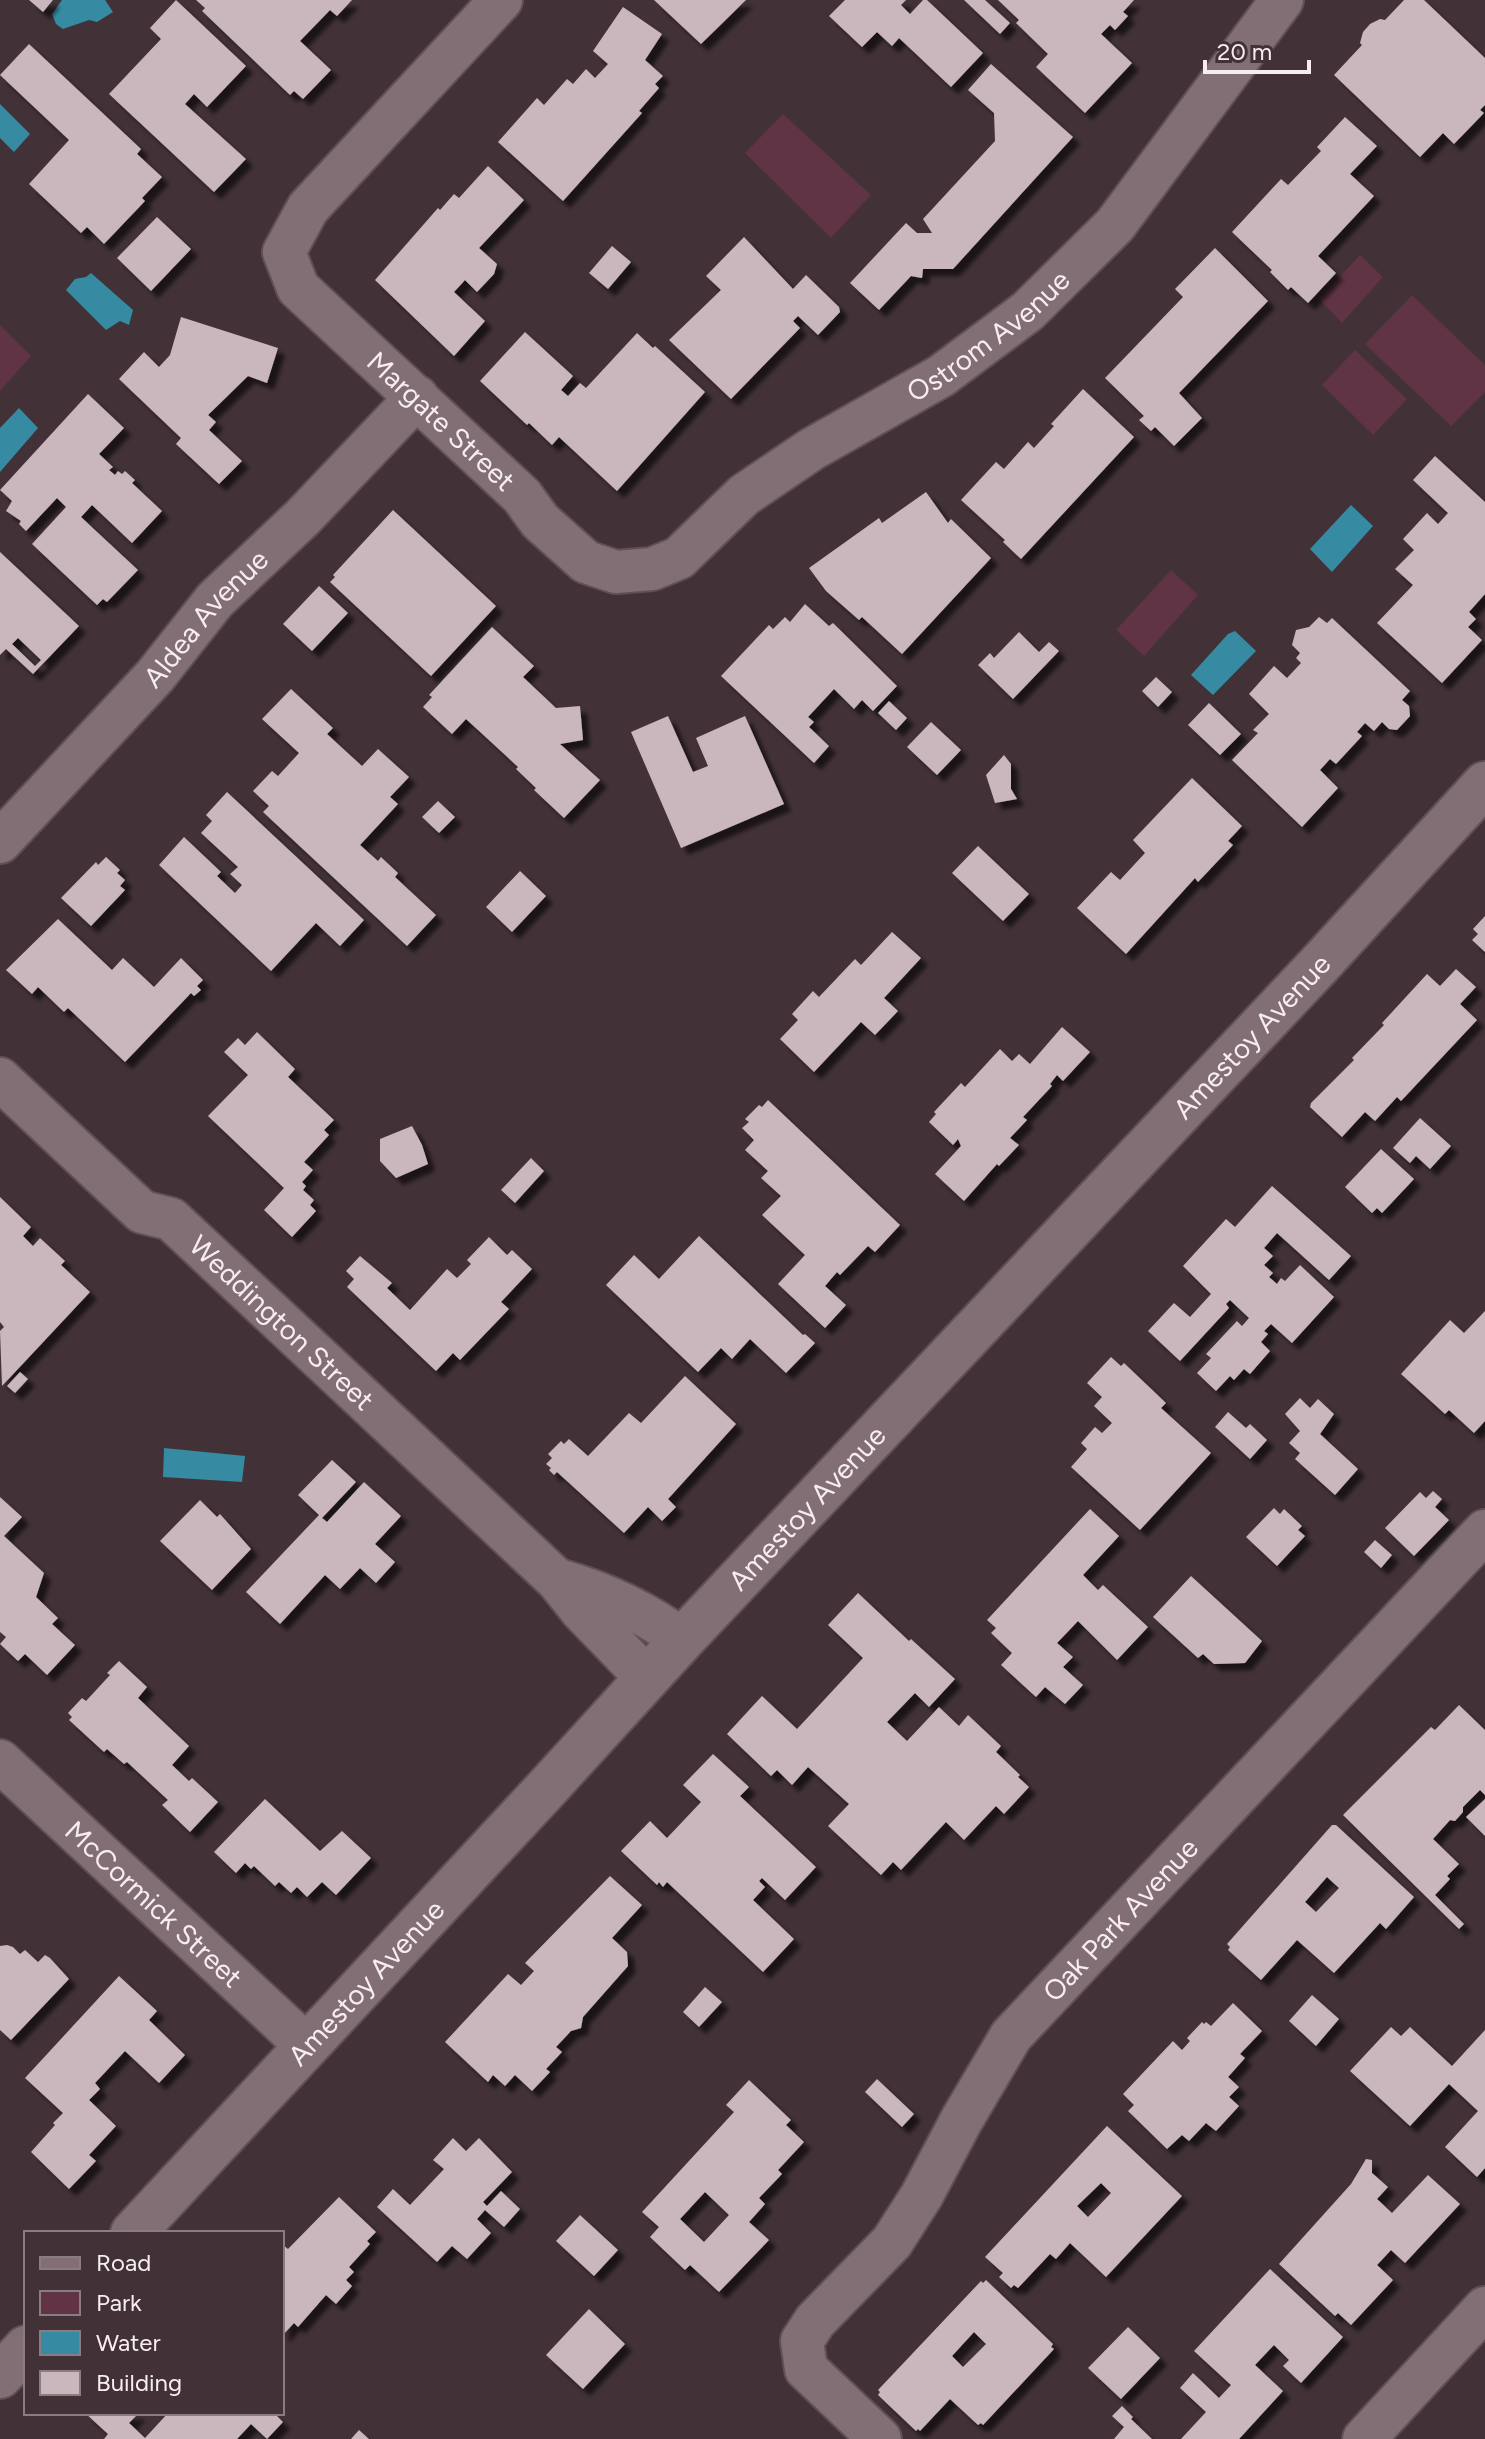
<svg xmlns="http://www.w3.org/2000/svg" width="1485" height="2439" font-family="Figtree,sans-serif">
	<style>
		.green { fill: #603345 }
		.water { fill: #368ba2 }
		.building { fill: #cab6bd; fill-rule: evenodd; filter: url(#shadow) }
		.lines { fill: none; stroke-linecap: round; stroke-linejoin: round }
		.minor-casing { stroke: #5e5155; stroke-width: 46 }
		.tertiary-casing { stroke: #5e5155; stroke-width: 48 }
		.minor { stroke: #816f75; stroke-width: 42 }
		.tertiary { stroke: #816f75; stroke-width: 44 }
		.labels { text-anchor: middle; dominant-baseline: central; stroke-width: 8; stroke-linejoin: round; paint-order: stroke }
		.street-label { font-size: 28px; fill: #f7edf0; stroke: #423238 }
	</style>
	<defs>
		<filter id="shadow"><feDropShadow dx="7" dy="7" stdDeviation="2" flood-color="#0009"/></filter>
	</defs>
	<rect width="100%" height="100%" fill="#423238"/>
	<path class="green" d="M783 114 871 195 831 238 745 153Z
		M1360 255 1383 277 1342 323 1319 299Z
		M1412 295 1485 365V392L1451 426 1365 344Z
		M0 325 31 356 0 391Z
		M1355 350 1407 399 1373 435 1322 385Z
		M1171 570 1198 595 1144 656 1116 630Z"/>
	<path class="water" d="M62 0H105L113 12 97 22 89 20 63 29 56 24 52 14Z
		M0 104 30 134 14 152 0 138Z
		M91 273 133 310 129 325 120 321 106 330 66 290 75 279 86 277Z
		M19 408 38 428 0 472V428Z
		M1351 505 1373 526 1332 572 1310 549Z
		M1235 631 1256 651 1213 695 1191 675 1228 634Z
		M164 1448 245 1456 242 1482 163 1477Z"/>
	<path class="building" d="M29 0H53L43 12Z
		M176 0 246 66 207 107 194 94 185 104 246 159 214 192 109 94 161 39 150 28Z
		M196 0H352L337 16 330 10 300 41 331 70 303 99 294 91 290 95 202 11 205 8Z
		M654 0H746L701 44Z
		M845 0H906L901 5 910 14 923 0H927L983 53 951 87 899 38 892 46 877 32 862 47 829 16Z
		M964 0H985L1010 23 1000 34Z
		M998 0H1134L1123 12 1128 16 1115 30 1110 25 1101 34 1132 63 1085 113 1036 67 1048 54 1016 23 1019 20Z
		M1404 0H1424L1485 58V105L1480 110 1484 113 1454 144 1443 133 1420 157 1334 75 1362 45 1360 43 1363 32 1370 24 1380 19 1385 20Z
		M623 7 662 34 645 60 663 76 655 84 659 88 639 111 642 113 563 201 498 142 537 98 544 105 567 79 573 84 586 69 595 78 608 64 593 51Z
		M29 44 141 149 137 154 162 177 142 198 145 201 104 244 87 227 81 233 29 184 69 140 0 75Z
		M991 64 1073 137 953 269H923L922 278 911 276 879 310 850 283 906 223 917 233H932L923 219 995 141 994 113 968 90Z
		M1345 117 1377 146 1350 174 1374 196 1318 256 1336 273 1308 303 1291 287 1288 290 1270 272 1272 270 1232 232 1281 179 1288 185 1321 151 1317 147Z
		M488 166 524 200 479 248 497 264 494 274 477 292 465 280 454 292 485 321 454 356 375 280 438 208 440 210 454 194 459 198Z
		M157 217 191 249 151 291 117 258Z
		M744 237 793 289 806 275 839 307 840 312 818 335 798 316 793 321 800 328 731 399 669 340 721 290 706 276Z
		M612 246 631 262 608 289 589 273Z
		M1215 248 1268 301 1179 393 1202 418 1174 446 1155 427 1151 431 1139 420 1144 416 1105 378 1183 297 1175 289Z
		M181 317 278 348 267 383 248 376 208 415 216 422 209 430 242 461 219 484 176 444 181 438 119 379 144 352 159 367 170 355Z
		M525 332 573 376 561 390 568 396 580 383 586 388 637 333 653 348 655 346 705 392 617 491 559 437 552 445 529 423 527 425 480 381Z
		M1083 389 1134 437 1021 559 1003 542 1005 540 961 500 996 462 1004 469 1028 442 1034 448 1054 426 1051 424Z
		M88 394 124 428 99 454 113 467 109 470 115 475 118 471 122 474 125 471 135 480 132 483 162 511 132 543 92 505 81 517 138 570 107 602 103 599 97 605 32 544 66 507 57 498 26 531 19 524 21 521 6 511 12 501 0 490Z
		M1435 456 1485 502V594L1469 612 1476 619 1468 627 1482 640 1442 683 1377 623 1413 585 1395 569 1414 550 1403 539 1427 513 1438 524 1448 513 1413 480Z
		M926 492 948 523 951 519 991 558 902 654 862 617 859 620 826 591 809 568 879 518 882 523Z
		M393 510 496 606 431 676 330 582 335 577 333 575Z
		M0 552 79 626 33 674 6 649 0 655ZM18 638 41 660 35 666 12 644Z
		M319 586 348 613 312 651 283 624Z
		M805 604 829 626 833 623 897 686 873 711 862 700 854 709 834 689 808 717 814 722 809 727 829 746 814 763 721 676 769 625 773 629 785 617 790 622Z
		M1319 617 1327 623 1332 618 1410 691 1402 700 1409 706 1410 716 1397 730 1389 729 1382 722 1374 731 1365 723 1357 732 1362 736 1336 764 1330 759 1320 770 1338 788 1302 827 1232 760 1258 733 1253 730 1269 714 1249 694 1274 666 1287 678 1301 663 1296 658 1300 653 1292 645 1296 630 1309 627Z
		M492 627 534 666 523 677 556 708 580 706 583 740 560 744 600 780 564 818 534 790 536 788 516 769 518 767 466 719 452 734 423 707 432 697 429 695Z
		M1019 632 1039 652 1049 642 1059 651 1013 699 978 665 990 653 994 658Z
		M1156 677 1172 692 1158 707 1142 691Z
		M291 689 333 728 327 734 362 766 378 749 409 777 390 797 398 804 360 845 378 861 381 857 398 873 395 877 436 915 407 946 263 812 269 806 253 791 272 771 278 776 299 753 262 719Z
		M889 701 907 718 896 730 878 713Z
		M1209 703 1241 734 1220 755 1188 725Z
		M668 716 693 772 708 766 696 738 745 716 784 804 681 848 631 732Z
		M931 722 961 750 937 775 907 747Z
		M1004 755 1011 764V789L1017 799 995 803 986 775Z
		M1192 778 1242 826 1228 841 1233 845 1198 882 1195 878 1126 954 1077 908 1111 872 1120 880 1145 853 1133 840Z
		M227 792 364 920 340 946 316 923 271 971 159 865 184 837 221 872 217 876 235 893 242 885 230 874 238 867 201 833 212 821 206 815Z
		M438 801 455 817 439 833 422 817Z
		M978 846 1029 894 1003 921 952 873Z
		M106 857 120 870 117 873 125 880 120 886 125 890 91 926 61 898 96 862 98 865Z
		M520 871 546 896 512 932 486 907Z
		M1485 916V952L1472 940 1478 934 1473 929Z
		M58 919 112 970 123 958 154 987 181 958 203 980 197 986 201 990 194 996 191 993 125 1062 68 1008 64 1012 38 987 32 994 6 970Z
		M892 932 921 958 884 998 898 1011 875 1035 861 1022 814 1072 780 1039 798 1020 792 1014 813 991 819 997 855 959 861 965Z
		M1456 969 1476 987 1460 1004 1477 1020 1401 1101 1397 1097 1375 1121 1365 1112 1342 1137 1310 1107 1311 1103 1354 1060 1352 1058 1384 1025 1382 1023 1427 974 1440 986Z
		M1062 1027 1090 1052 1063 1081 1057 1075 1050 1084 1052 1086 1023 1117 1027 1120 1010 1138 1019 1145 999 1166 997 1164 964 1201 935 1174 961 1146 958 1139 953 1145 929 1122 936 1114 934 1112 961 1083 965 1087 1000 1049 1012 1061 1019 1054 1030 1064Z
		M257 1032 295 1069 288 1077 334 1120 324 1130 329 1135 304 1162 313 1170 302 1182 306 1186 303 1190 314 1200 310 1205 316 1211 292 1237 264 1210 284 1188 208 1116 248 1075 224 1052 238 1038 245 1045Z
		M768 1100 900 1225 875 1252 868 1246 840 1275 837 1272 825 1286 846 1305 825 1328 778 1284 805 1255 762 1215 781 1196 761 1178 768 1171 745 1150 754 1140 742 1128 749 1122 745 1119 759 1105 762 1107Z
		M1420 1118 1451 1146 1430 1169 1416 1156 1410 1163 1393 1148Z
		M412 1126 422 1145 428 1164 396 1178 380 1161V1139Z
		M1381 1149 1414 1179 1382 1213 1377 1208 1372 1213 1345 1187Z
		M531 1158 544 1171 515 1203 501 1190Z
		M1272 1186 1351 1256 1329 1280 1277 1233 1264 1248 1273 1256 1264 1265 1273 1273 1269 1277 1277 1284 1281 1278 1285 1281 1300 1265 1334 1297 1292 1343 1271 1324 1264 1331 1268 1334 1261 1342 1270 1351 1250 1374 1244 1369 1234 1380 1230 1376 1216 1391 1197 1373 1211 1358 1206 1354 1237 1321 1242 1326 1249 1318 1230 1300 1226 1304 1229 1308 1180 1361 1148 1331 1174 1303 1190 1317 1211 1294 1183 1266 1226 1219 1235 1227Z
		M0 1197 31 1227 23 1236 33 1246 40 1238 65 1261 61 1265 90 1292 2 1386 0 1331 4 1327 0 1322Z
		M699 1236 803 1335 805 1334 815 1343 786 1373 750 1339 732 1359 721 1348 698 1372 606 1285 634 1255 659 1279Z
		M489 1237 507 1255 512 1250 532 1269 501 1302 509 1309 460 1360 453 1353 436 1371 347 1287 354 1279 346 1271 360 1256 392 1283 387 1288 410 1310 447 1269 457 1278 471 1264 467 1260Z
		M1485 1311V1421L1474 1433 1449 1410 1445 1414 1401 1374 1450 1320 1464 1333Z
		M1111 1357 1121 1366 1124 1363 1166 1403 1161 1408 1211 1453 1140 1530 1071 1467 1087 1449 1081 1443 1095 1427 1102 1433 1112 1423 1094 1406 1102 1397 1087 1383Z
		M20 1372 28 1379 15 1393 7 1386Z
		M685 1376 736 1424 668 1499 676 1507 662 1521 648 1507 624 1533 557 1472 554 1475 549 1470 551 1468 546 1464 552 1458 548 1454 561 1441 564 1444 569 1439 588 1456 629 1413 641 1423Z
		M1300 1398 1310 1408 1318 1399 1334 1414 1320 1434 1358 1469 1335 1495 1295 1459 1300 1453 1289 1443 1300 1431 1285 1414Z
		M1228 1412 1246 1428 1250 1424 1267 1440 1250 1459 1215 1427Z
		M332 1460 356 1482 322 1518 327 1522 364 1482 401 1516 375 1544 395 1562 376 1583 360 1568 340 1589 325 1575 280 1624 246 1592 319 1515 298 1495Z
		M1433 1491 1442 1499 1435 1507 1449 1520 1414 1556 1385 1528 1420 1492 1426 1498Z
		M0 1497 22 1517 4 1536 44 1573 36 1597 58 1618 52 1624 75 1645 47 1675 25 1654 18 1661 0 1644 6 1637 0 1632Z
		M200 1500 217 1517 220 1514 251 1549 212 1590 160 1541Z
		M1274 1508 1280 1514 1284 1509 1302 1526 1298 1530 1305 1536 1277 1566 1246 1537Z
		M1090 1509 1119 1536 1083 1575 1098 1590 1103 1585 1148 1627 1117 1660 1078 1621 1057 1643 1073 1657 1063 1667 1083 1685 1065 1704 1045 1687 1036 1697 1001 1665 1012 1653 991 1633 996 1628 987 1620Z
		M1375 1540 1392 1555 1381 1568 1364 1552Z
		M1191 1576 1262 1641 1245 1663 1214 1664 1203 1654 1198 1658 1153 1617Z
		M858 1593 909 1641 911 1639 955 1679 929 1707 915 1693 887 1722 907 1741 939 1707 959 1726 968 1715 1001 1746 996 1752 1020 1775 1018 1777 1029 1787 1004 1814 996 1806 964 1840 946 1822 901 1870 893 1862 881 1875 828 1826 849 1804 808 1767 792 1785 777 1770 771 1776 727 1734 762 1696 797 1729 863 1658 828 1625Z
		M119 1661 147 1687 138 1698 189 1746 172 1765 189 1781 192 1778 218 1802 190 1832 162 1805 168 1800 127 1762 124 1764 107 1749 104 1752 69 1720 72 1717 68 1713 82 1698 86 1701 110 1675 107 1673Z
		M1459 1705 1485 1730V1795L1480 1790 1463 1807V1812L1455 1821 1450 1820 1433 1839 1459 1864 1447 1876 1450 1879 1435 1895 1464 1924 1459 1929 1343 1815 1431 1727 1435 1730Z
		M713 1754 749 1787 740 1796 816 1867 785 1900 762 1878 759 1881 765 1887 753 1900 794 1939 763 1972 667 1882 663 1887 659 1882 657 1885 621 1851 650 1821 667 1838 701 1802 683 1785Z
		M265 1799 320 1851 342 1831 371 1858 336 1895 322 1882 307 1897 297 1887 291 1893 279 1882 275 1886 254 1866 251 1869 245 1863 236 1873 214 1852Z
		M1485 1799V1836L1466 1817Z
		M1332 1825H1336L1414 1897 1386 1929 1380 1923 1334 1973 1297 1940 1261 1980 1228 1950 1230 1947 1227 1944ZM1327 1877 1339 1888 1316 1912 1305 1902Z
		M610 1876 642 1905 612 1938 627 1952 628 1966 583 2017 581 2028 571 2031 556 2047 562 2052 546 2069 550 2072 532 2091 515 2075 505 2086 493 2075 488 2082 445 2042 508 1974 521 1985 534 1971 525 1963Z
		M7 1945 13 1947 20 1954 25 1950 38 1962 45 1955 50 1958 69 1979 11 2040 0 2030V1946Z
		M119 1976 157 2011 149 2020 185 2055 159 2083 125 2051 95 2083 100 2089 89 2100 116 2126 89 2155 96 2161 69 2189 31 2152 55 2125 53 2123 63 2113 25 2078Z
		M705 1987 722 2002 699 2027 683 2012Z
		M1312 1995 1339 2019 1316 2046 1289 2021Z
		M1233 2003 1262 2031 1240 2054 1245 2058 1228 2077 1239 2087 1229 2097 1239 2106 1216 2131 1206 2123 1189 2141 1182 2135 1167 2149 1128 2111 1134 2105 1123 2094 1173 2041 1182 2050 1190 2041 1187 2038 1202 2022 1204 2024 1206 2022 1211 2026Z
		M1391 2027 1401 2036 1410 2027 1452 2066 1485 2030V2168L1477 2177 1445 2147 1478 2111 1449 2084 1410 2126 1350 2071Z
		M877 2079 914 2114 902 2127 865 2092Z
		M749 2080 791 2120 786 2125 804 2142 778 2170 782 2174 759 2198 765 2204 749 2222 769 2240 719 2292 690 2265 685 2270 650 2237 659 2227 642 2212 734 2112 726 2105ZM705 2192 729 2215 704 2242 680 2219Z
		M1107 2126 1182 2196 1106 2277 1070 2243 1056 2259 1050 2254 1018 2288 1014 2285 1011 2288 999 2277 1003 2273 985 2257ZM1101 2183 1111 2193 1088 2217 1077 2206Z
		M453 2138 466 2151 479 2138 512 2172 483 2202 487 2206 501 2191 520 2209 504 2227 485 2210 477 2219 491 2233 467 2259 452 2246 437 2262 377 2207 393 2189 410 2205 444 2169 433 2160Z
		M1366 2159 1372 2160V2173L1388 2187 1377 2199 1392 2213 1428 2175 1460 2204 1405 2263 1391 2250 1377 2265 1393 2280 1351 2325 1338 2313 1335 2316 1279 2264 1351 2184Z
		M339 2197 376 2232 367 2241 370 2244 349 2267 354 2272 346 2280 352 2286 336 2304 326 2295 298 2327 294 2323 282 2336V2244L288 2249Z
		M580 2215 618 2250 594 2276 556 2241Z
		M1270 2269 1343 2337 1301 2383 1283 2366 1289 2360 1274 2345 1255 2365 1283 2391 1239 2439H1181L1206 2412 1180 2388 1193 2373 1219 2398 1231 2385 1194 2351Z
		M986 2280 1053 2344 1051 2347 1054 2349 983 2425 981 2423 978 2425 950 2399 920 2431 918 2429 916 2431 878 2395 880 2392 878 2390 981 2281 983 2283ZM974 2332 986 2344 963 2367 952 2356Z
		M589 2309 625 2344 583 2389 546 2355Z
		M1128 2327 1160 2358 1121 2399 1088 2368Z
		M1122 2406 1133 2417 1131 2419 1152 2439H1114L1124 2427 1112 2416Z
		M85 2413H139L129 2423 145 2438 168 2413H274L283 2422 267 2439 251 2424 237 2439H104L108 2434Z
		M359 2430 369 2439H351Z"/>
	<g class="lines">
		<defs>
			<g id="minor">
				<path id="s1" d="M501 0 308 208 284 252 298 288 522 496 540 521 586 562 616 572 652 569 679 558 744 495 812 449 941 376 1028 311 1115 225 1282 0"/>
				<path id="s2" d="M0 842 155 676 215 600 303 517 417 397"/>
				<path id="s3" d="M0 1079 142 1212 171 1219 557 1580 581 1610 647 1678"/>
				<path d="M558 1580C604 1593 644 1611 682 1640"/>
				<path id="s4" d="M0 1761 307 2046"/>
				<path id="s5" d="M880 2439 806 2369 802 2341 815 2321 892 2242 922 2195 961 2121 1011 2036 1485 1531"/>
				<path d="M1364 2439 1485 2308"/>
			</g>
			<g id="tertiary">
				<path id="s6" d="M133 2233 547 1788 682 1640 1319 965 1485 784"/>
				<path d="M0 2376 26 2348"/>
			</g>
		</defs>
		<use href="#minor" class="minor-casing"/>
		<use href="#tertiary" class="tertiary-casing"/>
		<use href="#minor" class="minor"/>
		<use href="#tertiary" class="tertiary"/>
	</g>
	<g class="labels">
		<g class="street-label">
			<text stroke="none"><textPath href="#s1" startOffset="1250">Ostrom Avenue</textPath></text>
			<text stroke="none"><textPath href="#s1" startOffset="568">Margate Street</textPath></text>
			<text stroke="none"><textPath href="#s2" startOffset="304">Aldea Avenue</textPath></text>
			<text stroke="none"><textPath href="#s6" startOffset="1638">Amestoy Avenue</textPath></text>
			<text stroke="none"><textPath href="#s3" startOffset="376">Weddington Street</textPath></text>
			<text stroke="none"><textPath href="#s6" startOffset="990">Amestoy Avenue</textPath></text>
			<text stroke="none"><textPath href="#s4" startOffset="210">McCormick Street</textPath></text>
			<text stroke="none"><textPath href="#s5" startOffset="662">Oak Park Avenue</textPath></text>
			<text stroke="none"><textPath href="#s6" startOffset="342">Amestoy Avenue</textPath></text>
		</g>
	</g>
	<rect x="24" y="2231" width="260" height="184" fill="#423238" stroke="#8a7d82" stroke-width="2"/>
	<rect x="40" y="2257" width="40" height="12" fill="#816f75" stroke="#8a7d82" stroke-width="2"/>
	<text x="96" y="2271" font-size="24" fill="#f7edf0">Road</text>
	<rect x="40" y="2291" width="40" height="24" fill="#603345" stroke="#8a7d82" stroke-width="2"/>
	<text x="96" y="2311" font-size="24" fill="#f7edf0">Park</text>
	<rect x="40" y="2331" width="40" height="24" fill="#368ba2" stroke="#8a7d82" stroke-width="2"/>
	<text x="96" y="2351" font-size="24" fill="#f7edf0">Water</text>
	<rect x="40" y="2371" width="40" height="24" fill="#cab6bd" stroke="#8a7d82" stroke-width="2"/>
	<text x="96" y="2391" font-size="24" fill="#f7edf0">Building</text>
	<path d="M1205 60v12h104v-12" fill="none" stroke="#f7edf0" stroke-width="4"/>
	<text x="1217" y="60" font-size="24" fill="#f7edf0" stroke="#423238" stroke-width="6" paint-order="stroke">20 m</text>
</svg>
